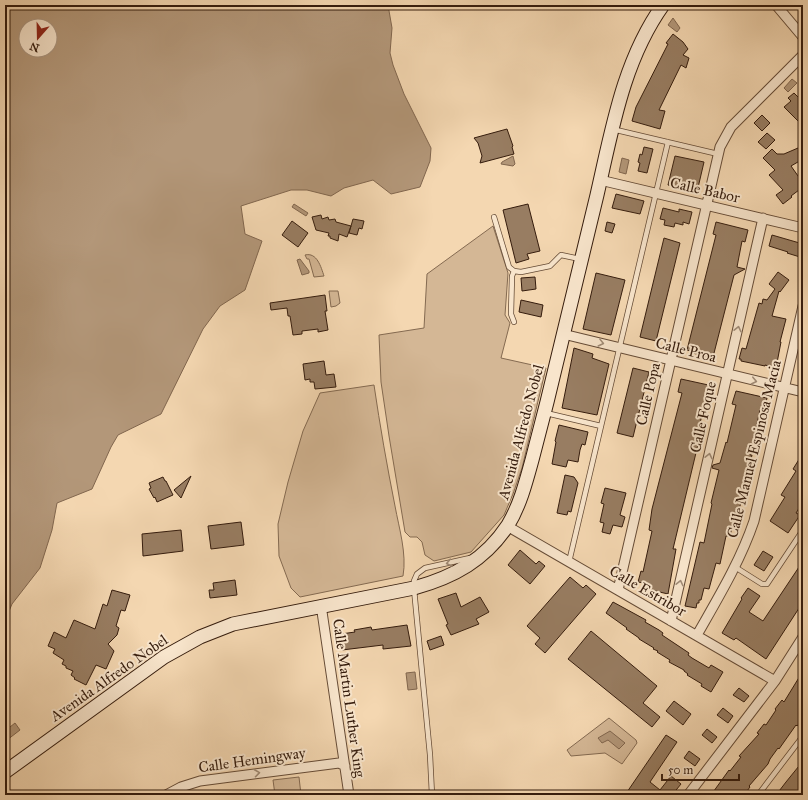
<svg xmlns="http://www.w3.org/2000/svg" width="808" height="800" font-family="'IM FELL Great Primer',serif">
	<style>
		.green { fill: #d4b795; stroke: #846a51 }
		.water { fill: #b39779; stroke: #81664e; fill-rule: evenodd }
		.building { fill: #987d62; stroke: #351c0d }
		.lines { fill: none; stroke-linecap: round; stroke-linejoin: round }
		.lane-casing { stroke: #654b36; stroke-width: 6 }
		.street-casing { stroke: #654b36; stroke-width: 11 }
		.secondary-casing { stroke: #351c0d; stroke-width: 15 }
		.lane { stroke: #f8e5cc; stroke-width: 4.5 }
		.street { stroke: #f8e5cc; stroke-width: 9 }
		.secondary { stroke: #f8e5cc; stroke-width: 13 }
		.oneway { stroke: #a08b76 }
		.labels { text-anchor: middle; dominant-baseline: central; stroke-width: 4; stroke-linejoin: round; paint-order: stroke }
		.street-label { font-size: 15px; fill: #351c0d; stroke: #f8e5cc }
	</style>
	<rect width="100%" height="100%" fill="#f4d7b1"/>
	<filter id="stains"><feTurbulence type="fractalNoise" baseFrequency=".005" numOctaves="4"/><feColorMatrix values="0 0 0 0 .2 0 0 0 0 .09 0 0 0 0 .02 0 0 0 .5 -.17"/></filter>
	<radialGradient id="worn" r=".72"><stop offset=".6" stop-color="#630" stop-opacity="0"/><stop offset="1" stop-color="#630" stop-opacity=".3"/></radialGradient>
	<path class="green" d="M493 226 508 273 505 315 510 323 501 358 546 368 522 468 513 494 504 515 471 552 434 561 425 555 422 542 417 537H410L405 532 389 436 381 382 379 335 424 328 427 274Z
		M305 255C317 252 321 267 324 276L314 277 309 259H307Z
		M336 291H338L340 303 336 306 331 307 329 291Z
		M374 385C380 426 387 466 395 506 399 528 407 554 403 576L300 597 291 588 279 556 278 524 288 482 303 431 320 393Z
		M609 718 636 740 637 743 622 764 605 753 571 756 567 750Z
		M299 777 301 795H275L273 780Z"/>
	<path class="water" d="M5 5H388L392 28 390 53 393 65 404 94 431 148 430 161 420 187 391 194 373 180 344 188 331 196 307 190H291L241 206 245 234 262 241 245 290 220 306 203 329 161 414 118 435 111 447 92 489 57 503 52 530 40 568 12 604 5 621ZM26 26H50V50H26Z
		M673 18 680 28 677 32 668 25Z
		M792 79 797 83 788 92 784 88Z
		M513 156 515 164 513 166 501 164 502 162Z
		M622 158 629 160 626 174 619 172Z
		M294 204 308 213 306 216 292 207Z
		M300 259 309 271V273L302 275 297 260Z
		M415 672 417 689 408 690 406 673Z
		M15 723 20 730 7 740 5 738V731Z
		M610 731 625 743 619 749 608 740 602 743 598 738Z"/>
	<path class="building" d="M673 34 683 42 688 49 683 55 689 58 686 68 681 65 659 110 665 111 660 129 632 121 636 107 668 44 666 43Z
		M794 93 803 102V126L784 107 791 101 788 98Z
		M762 115 770 123 762 131 754 123Z
		M507 129 513 146 512 147 514 154 480 163 482 156 478 143 474 138Z
		M767 133 775 140 766 149 758 142Z
		M644 147 653 149 647 173 638 171 640 163 638 162 640 154 642 155Z
		M798 148 803 159 791 166 803 183V187L791 196 792 197 783 204 776 195 783 190 769 175 775 170 763 158 772 149 777 154H784Z
		M675 156 704 162 697 192 668 185Z
		M616 194 644 201 640 214 612 208Z
		M528 204 540 251 527 254 529 259 516 263 503 210Z
		M663 208 679 212V209L692 212 689 224 683 222V225L675 223 674 227 664 225 665 220 660 219Z
		M321 215 322 219 328 217 329 220 335 219 336 222 351 226 347 237 339 234 338 241 330 238V236H328L329 233 316 230 312 217Z
		M353 219 364 221 362 229 359 228 357 235 349 233Z
		M292 221 308 233 298 247 282 235Z
		M607 222 615 224 612 233 605 231Z
		M716 222 748 230 745 242 742 241 737 267 745 269 734 275 713 357 707 355V357L693 353 694 352 687 350 716 235 713 234Z
		M772 235 803 244 800 257 787 253 788 252 769 246Z
		M664 238 680 243 656 341 640 337Z
		M778 272 789 280 780 292 779 291 772 316 786 319 780 342H781L776 368 765 365V366L741 361V359H739L742 348 746 349 759 303 762 304 763 299 767 300 775 289 769 284Z
		M596 273 625 280 611 335 583 329Z
		M535 277 536 289 522 291 521 278Z
		M325 295 327 311H325L328 330 318 332V329L302 331V334L293 335 290 316H288L287 308 271 310 270 303Z
		M521 300 543 305 541 317 519 312Z
		M574 348 593 354 592 358 609 364 597 415 562 408Z
		M324 361 326 375 334 374 336 387 315 389 314 382H310V379L305 380 303 364Z
		M633 368 649 372 633 437 617 433Z
		M681 379 713 386 710 399 706 398 697 436H700L673 549H676L668 594 647 589 643 587 644 583 638 582 641 571 643 572 652 531 649 530 652 509 682 393 678 392Z
		M736 391 767 398 764 411 760 410 750 455H752L743 494 739 510 736 509 730 536H726L720 564 716 563 709 589 704 588 701 600H699V603H697L696 608 685 606 700 542 704 543 712 504 711 503 719 470 712 468 713 465 720 463 726 442 727 443 736 405 732 404Z
		M559 425 588 432 585 445 582 444 580 450 578 462 568 460 566 467 552 464 556 442 555 441Z
		M803 453V502L796 513 800 515 788 533 770 521 785 497 781 495 796 471 793 469Z
		M565 475 574 477 578 483 571 512 568 511 567 515 557 513Z
		M191 476 181 498 174 490Z
		M163 477 165 481H166L173 495 157 502 155 497 154 498 149 489 151 488 149 483Z
		M605 488 626 493 620 515 625 517 622 527 613 525 610 534 602 532 604 523 600 522 604 504 601 503Z
		M241 522 244 545 211 549 208 526Z
		M181 530 183 551 143 556 142 534Z
		M520 550 536 564 539 561 545 566 530 584 508 565Z
		M763 551 773 557 764 571 754 565Z
		M803 561V602L766 659 736 638 734 640 722 633 742 599 741 598 748 588 760 596 749 612 763 621Z
		M570 577 583 588 586 585 596 594 545 653 535 644 540 638 527 626Z
		M235 580 237 595 210 598 209 590H214L213 583Z
		M112 590 130 595 125 611 121 610 116 626 119 628 117 635 108 644 114 651 106 669 96 665 86 685 74 679 75 678 71 675 73 671 66 668V666L62 664 64 660 53 653 55 649 48 646 54 632 66 638 74 620 95 629 103 604 107 606Z
		M456 593 461 607 480 597 489 612 476 619 479 624 451 635 446 625 448 624 438 599Z
		M613 602 646 620 645 622 659 630 663 633 662 635 689 653 688 655 692 658 709 668 711 665 723 672 711 692 701 686 702 684 687 675 688 674 684 671V670L669 662 670 660 657 652 658 651 653 649 654 648 639 639V638L626 629 627 628 606 613Z
		M407 625 411 646 383 649V645L342 650 340 637H341V634L355 632 354 630 371 627 372 630Z
		M591 631 657 686 643 703 660 717 652 727 568 659Z
		M441 636 444 645 430 650 427 641Z
		M803 671V719L797 726 796 725 779 749 778 748 770 759 768 764 749 786 750 787 744 795H711L729 770 730 771 741 757 739 756 759 734 757 733 764 724 766 725 776 710 775 709 782 700 784 702Z
		M739 688 749 696 744 702 733 695Z
		M674 701 691 714 683 725 666 711Z
		M723 708 733 716 728 723 717 715Z
		M707 729 717 737 712 743 702 735Z
		M666 735 677 742 650 782 660 790 671 776 681 784 672 795H625Z
		M689 751 700 759 695 766 684 758Z
		M803 761V795H776L786 782Z"/>
	<g class="lines">
		<defs>
			<path id="lane" d="M612 129 718 154
				M494 217 509 267 514 271 521 272 550 266 561 255 580 259
				M514 322 511 314 512 276 514 271
				M546 413 601 426
				M569 562 668 142
				M735 567 762 584H767L803 530
				M414 581 417 574 425 568 470 558
				M414 589 430 755 432 795
				M758 795 803 736"/>
			<path id="street" d="M776 5 803 37
				M600 180 803 228
				M563 334 803 392
				M507 526 775 681
				M618 590 720 147 731 127 803 55
				M321 605 349 795
				M671 621 763 218
				M697 635C718 598 740 562 754 521L803 306
				M166 795 181 787 200 781 339 763 345 766
				M688 795 775 681 803 637"/>
			<path id="secondary" d="M5 772 164 657 200 637 233 624 414 588C454 577 485 560 508 525 520 505 526 482 532 460 537 440 542 421 547 402 563 333 580 264 597 195 612 130 623 61 663 5"/>
		</defs>
		<use href="#lane" class="lane-casing"/>
		<use href="#street" class="street-casing"/>
		<use href="#secondary" class="secondary-casing"/>
		<use href="#lane" class="lane"/>
		<use href="#street" class="street"/>
		<use href="#secondary" class="secondary"/>
	</g>
	<defs><path id="oneway-chevron" d="M-2-3.5L2.5 0L-2 3.5" fill="none" stroke-width="1.6" stroke-linecap="round" stroke-linejoin="round"/></defs>
	<g class="oneway">
		<use href="#oneway-chevron" transform="translate(738 329) rotate(-77)"/>
		<use href="#oneway-chevron" transform="translate(601 343) rotate(14)"/>
		<use href="#oneway-chevron" transform="translate(754 381) rotate(13)"/>
		<use href="#oneway-chevron" transform="translate(709 456) rotate(-77)"/>
		<use href="#oneway-chevron" transform="translate(449 563) rotate(168)"/>
		<use href="#oneway-chevron" transform="translate(680 583) rotate(-77)"/>
		<use href="#oneway-chevron" transform="translate(257 773) rotate(-8)"/>
	</g>
	<g class="labels">
		<g class="street-label">
			<text transform="translate(705 190) rotate(13)">Calle Babor</text>
			<text transform="translate(686 350) rotate(14)">Calle Proa</text>
			<text transform="translate(648 394) rotate(-77)">Calle Popa</text>
			<text transform="translate(703 417) rotate(-77)">Calle Foque</text>
			<text transform="translate(521 432) rotate(-75)">Avenida Alfredo Nobel</text>
			<text transform="translate(754 449) rotate(-76)">Calle Manuel Espinosa Macia</text>
			<text transform="translate(648 591) rotate(30)">Calle Estribor</text>
			<text transform="translate(109 678) rotate(-35)">Avenida Alfredo Nobel</text>
			<text transform="translate(349 698) rotate(82)">Calle Martin Luther King</text>
			<text transform="translate(252 760) rotate(-8)">Calle Hemingway</text>
		</g>
	</g>
	<rect width="808" height="800" fill="none" stroke="#f4d7b1" stroke-width="20"/>
	<rect x="6" y="6" width="796" height="788" fill="none" stroke="#351c0d" stroke-width="2"/>
	<rect x="10" y="10" width="788" height="780" fill="none" stroke="#351c0d"/>
	<g transform="translate(38 38) rotate(200)"><circle r="19" fill="#f8e5cc" stroke="#aa9580"/>
	<path d="M0-3L7 15L0 10L-7 15Z" fill="#8f2418"/>
	<text y="-6" font-size="11" font-weight="bold" text-anchor="middle" fill="#351c0d">N</text>
	</g>
	<path d="M662 774v6h77v-6" fill="none" stroke="#351c0d" stroke-width="2"/>
	<text x="668" y="774" font-size="12" fill="#351c0d" stroke="#f8e5cc" stroke-width="3" paint-order="stroke">50 m</text>
	<rect width="100%" height="100%" filter="url(#stains)"/>
	<rect width="100%" height="100%" fill="url(#worn)"/>
</svg>
